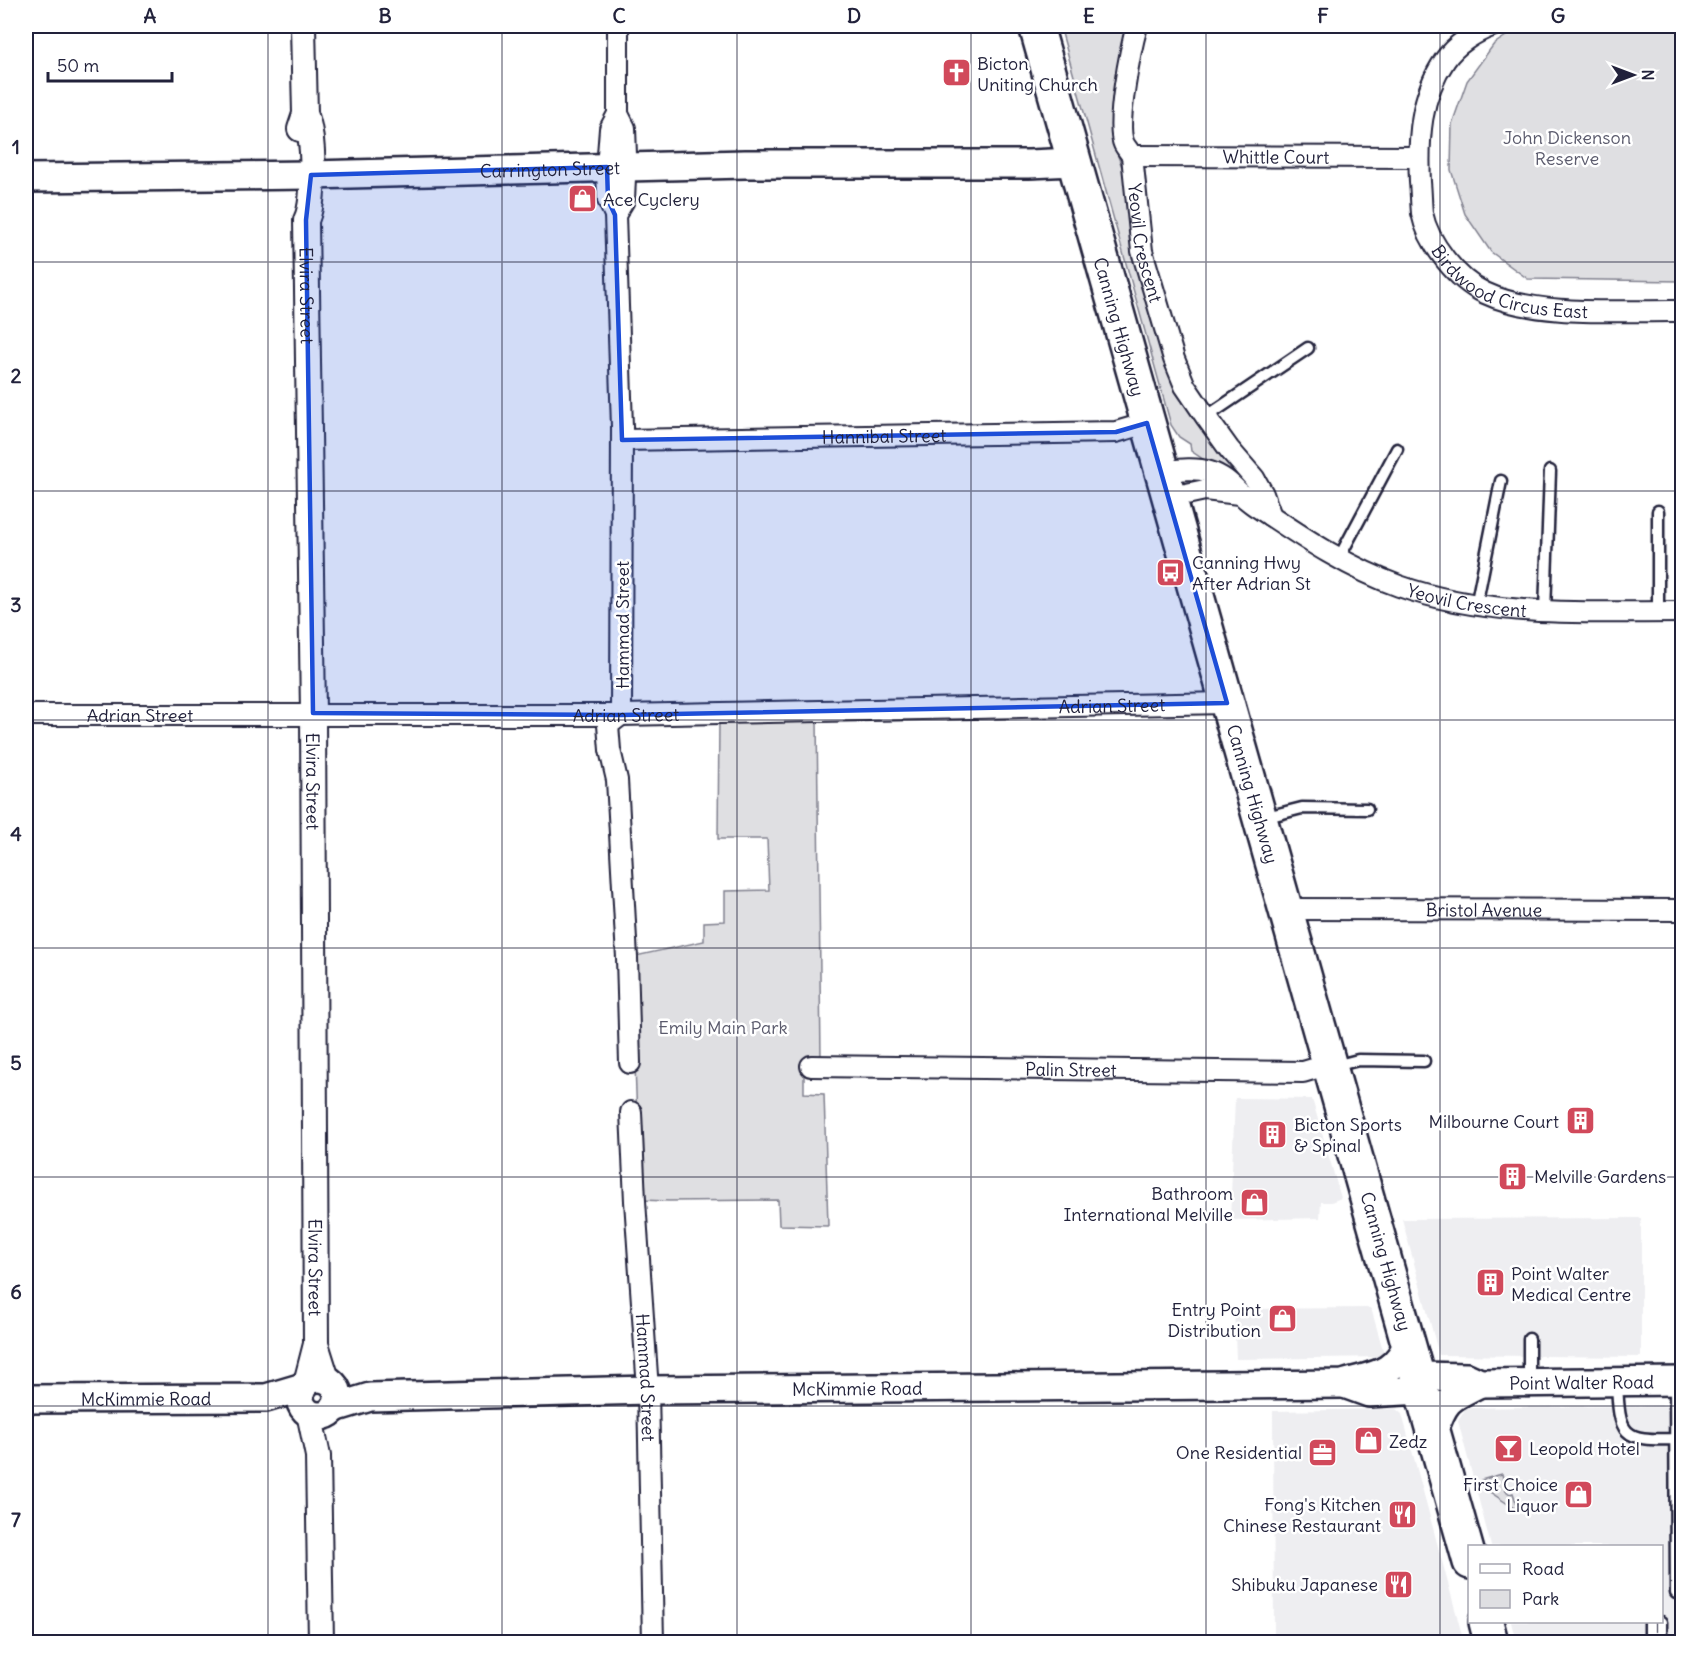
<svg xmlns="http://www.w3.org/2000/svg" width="1708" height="1668" font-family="Delius,sans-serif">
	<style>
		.built { fill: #eeeef1 }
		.green { fill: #dfdfe2; stroke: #80808e; stroke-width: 1.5 }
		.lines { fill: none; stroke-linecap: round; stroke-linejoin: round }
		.service-casing { stroke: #22223b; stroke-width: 15 }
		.minor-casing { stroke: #22223b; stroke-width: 24 }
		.tertiary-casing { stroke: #22223b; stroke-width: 28 }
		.secondary-casing { stroke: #22223b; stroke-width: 32 }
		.trunk-casing { stroke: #22223b; stroke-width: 38 }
		.service { stroke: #fff; stroke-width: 10 }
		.minor { stroke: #fff; stroke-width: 20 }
		.tertiary { stroke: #fff; stroke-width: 24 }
		.secondary { stroke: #fff; stroke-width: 27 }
		.trunk { stroke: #fff; stroke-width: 33 }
		.marked { fill: #1d4ed8; fill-opacity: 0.2; stroke: #1d4ed8; stroke-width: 4.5; stroke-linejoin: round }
		.grid { fill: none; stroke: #22223b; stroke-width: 1.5; stroke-opacity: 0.55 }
		.labels { text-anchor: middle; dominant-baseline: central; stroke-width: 5; stroke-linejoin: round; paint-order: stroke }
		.poi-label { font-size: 18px; fill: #22223b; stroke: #fff; text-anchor: start }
		.park-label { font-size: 18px; fill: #5b5b6d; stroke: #fff }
		.street-label { font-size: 18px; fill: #22223b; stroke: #fff }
		.neatline { fill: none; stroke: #22223b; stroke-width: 2 }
		.grid-label { font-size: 20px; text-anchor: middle; font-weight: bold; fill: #22223b }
	</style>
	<rect width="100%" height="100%" fill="#fff"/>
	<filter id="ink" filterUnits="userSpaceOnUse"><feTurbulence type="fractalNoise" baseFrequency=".0167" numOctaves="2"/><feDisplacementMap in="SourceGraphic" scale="12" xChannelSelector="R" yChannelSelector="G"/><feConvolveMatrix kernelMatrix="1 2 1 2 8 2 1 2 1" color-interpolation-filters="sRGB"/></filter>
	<g filter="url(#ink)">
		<path class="built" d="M1235 1098 1312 1099 1341 1198 1331 1202H1321L1320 1218 1230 1220Z
			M1641 1218V1357L1439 1355 1402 1219Z
			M1371 1308 1385 1357 1236 1359 1234 1309Z
			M1682 1405V1642H1516L1511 1622H1662V1546H1491L1458 1421 1466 1408Z
			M1396 1409 1402 1414 1464 1642H1274L1273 1411Z"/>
		<path class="green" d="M1060 26H1130L1114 133 1115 148 1125 175 1149 301 1246 483 1242 485 1191 451 1190 444 1179 437 1171 425Z
			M1521 26H1682V281L1528 279 1491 252 1465 214 1451 170 1452 124 1467 81 1494 44Z
			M817 720 821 1059H804V1093L824 1094 828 1226 779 1225 778 1200 669 1201 640 1200 631 957 704 941V922L725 921V891L769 890 767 839H718L719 721Z
			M1502 1474 1506 1491 1510 1494 1513 1493 1518 1508H1514L1484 1488 1481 1480Z"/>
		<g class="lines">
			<defs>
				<path id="service" d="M1206 417 1308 348
					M1339 558 1397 449
					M1476 606 1501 481
					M1545 611 1550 471
					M1658 612V511
					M1263 818 1302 808 1367 809
					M1335 1066 1358 1060 1424 1061
					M1529 1339V1382
					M1675 1381 1676 1593
					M1617 1382C1619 1435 1622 1441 1675 1439
					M1650 1622V1642
					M1661 1622V1642"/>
				<g id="minor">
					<path d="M618 26V114L610 129 607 167 608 200 615 215 622 427 621 715 608 725 610 750 617 780 627 958 630 1063"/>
					<path id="s1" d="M1492 26C1475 32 1455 45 1445 60 1420 96 1418 139 1420 182 1421 192 1421 203 1422 213 1428 243 1457 280 1485 293 1538 318 1624 310 1682 311"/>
					<path id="s2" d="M1132 156 1142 251 1174 359 1185 386 1206 417 1229 449 1254 478 1263 494 1271 516"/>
					<path id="s3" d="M1132 156 1419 157"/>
					<path d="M1132 156C1130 152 1126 148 1124 144 1115 125 1131 47 1137 26"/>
					<path d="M615 215 624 200 626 155 625 128 618 114"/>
					<path id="s4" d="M622 440 1116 432 1147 423"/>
					<path id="s5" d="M1160 472C1177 470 1194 467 1210 472 1229 478 1237 493 1253 504 1298 534 1347 568 1399 586 1490 618 1588 612 1682 612"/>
					<path d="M1168 498 1205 490 1239 494"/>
					<path id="s6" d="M26 715H621L1227 703"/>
					<path id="s7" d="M1286 909 1682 910"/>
					<path id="s8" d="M811 1066 1303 1072 1330 1064"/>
					<path id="s9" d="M631 1112 635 1201 648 1390 653 1642"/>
				</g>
				<g id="tertiary">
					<path id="s10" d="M305 114C314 133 316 201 306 220L313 713 316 1344 306 1383"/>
					<path d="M300 129 305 114 303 26"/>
					<path d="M316 1344 327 1379"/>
					<path d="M309 1413 318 1456 321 1642"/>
				</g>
				<g id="secondary">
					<path id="s11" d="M26 178 311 175 745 164H1029L1074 162"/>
					<path id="s12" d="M1419 1376 1467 1377 1480 1383 1682 1381"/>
					<circle cx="319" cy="1397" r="19"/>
					<path d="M1347 1385 1369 1393 1422 1390"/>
					<path id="s13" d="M26 1399 266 1398 303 1387"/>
					<path id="s14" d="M334 1408 370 1397 648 1390 1343 1384C1376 1374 1393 1376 1409 1342"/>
					<path d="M1434 1431C1445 1397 1451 1398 1480 1383"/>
				</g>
				<g id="trunk">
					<path id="s15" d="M1036 26C1176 539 1330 1049 1470 1562"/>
					<path d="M1486 1622 1491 1642"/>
				</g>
			</defs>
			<use href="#service" class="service-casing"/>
			<use href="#minor" class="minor-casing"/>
			<use href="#tertiary" class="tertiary-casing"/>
			<use href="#secondary" class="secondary-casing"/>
			<use href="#trunk" class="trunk-casing"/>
			<use href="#service" class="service"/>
			<use href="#minor" class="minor"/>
			<use href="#tertiary" class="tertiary"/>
			<use href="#secondary" class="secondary"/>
			<use href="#trunk" class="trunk"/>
		</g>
	</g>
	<path class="marked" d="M607 167 608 200 615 215 622 440 1116 432 1147 423 1227 703 621 715 313 713 306 220 311 175Z"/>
	<path class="grid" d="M268 26V1642M502 26V1642M737 26V1642M971 26V1642M1206 26V1642M1440 26V1642M26 262H1682M26 491H1682M26 720H1682M26 948H1682M26 1177H1682M26 1406H1682"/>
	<defs>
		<symbol id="church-square" viewBox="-11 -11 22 22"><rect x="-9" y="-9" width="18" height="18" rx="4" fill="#d1495b" stroke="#fff"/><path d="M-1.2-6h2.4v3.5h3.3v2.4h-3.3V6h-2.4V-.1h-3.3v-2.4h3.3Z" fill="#fff"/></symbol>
		<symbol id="shop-square" viewBox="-11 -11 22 22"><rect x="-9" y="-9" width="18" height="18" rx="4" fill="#d1495b" stroke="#fff"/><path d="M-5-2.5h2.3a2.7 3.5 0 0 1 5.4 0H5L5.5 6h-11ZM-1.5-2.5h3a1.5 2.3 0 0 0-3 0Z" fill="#fff"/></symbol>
		<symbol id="bus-square" viewBox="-11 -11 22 22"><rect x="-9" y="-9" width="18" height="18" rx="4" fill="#d1495b" stroke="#fff"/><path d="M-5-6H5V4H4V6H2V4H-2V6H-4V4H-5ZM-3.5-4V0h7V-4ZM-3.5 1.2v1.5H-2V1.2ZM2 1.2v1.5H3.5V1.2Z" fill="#fff"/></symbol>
		<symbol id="building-square" viewBox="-11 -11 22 22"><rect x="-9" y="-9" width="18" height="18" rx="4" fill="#d1495b" stroke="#fff"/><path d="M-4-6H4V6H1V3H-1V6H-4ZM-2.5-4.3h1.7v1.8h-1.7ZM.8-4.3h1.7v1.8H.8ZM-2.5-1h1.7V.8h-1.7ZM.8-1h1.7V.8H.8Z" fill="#fff"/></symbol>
		<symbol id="bar-square" viewBox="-11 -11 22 22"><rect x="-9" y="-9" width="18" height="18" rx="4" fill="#d1495b" stroke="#fff"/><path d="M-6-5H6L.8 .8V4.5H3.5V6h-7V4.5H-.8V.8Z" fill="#fff"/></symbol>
		<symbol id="office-square" viewBox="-11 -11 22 22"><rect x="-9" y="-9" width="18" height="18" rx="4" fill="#d1495b" stroke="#fff"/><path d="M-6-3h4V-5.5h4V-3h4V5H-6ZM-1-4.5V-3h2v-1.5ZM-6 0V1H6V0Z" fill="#fff"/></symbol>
		<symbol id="restaurant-square" viewBox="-11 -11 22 22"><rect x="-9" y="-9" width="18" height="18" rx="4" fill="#d1495b" stroke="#fff"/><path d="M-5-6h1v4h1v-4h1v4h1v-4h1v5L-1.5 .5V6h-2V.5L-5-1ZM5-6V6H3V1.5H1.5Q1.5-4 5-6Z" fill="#fff"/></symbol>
	</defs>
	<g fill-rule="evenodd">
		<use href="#church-square" x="940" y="56" width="33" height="33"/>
		<use href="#shop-square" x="566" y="182" width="33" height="33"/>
		<use href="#bus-square" x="1154" y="556" width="33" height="33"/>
		<use href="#building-square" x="1564" y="1104" width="33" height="33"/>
		<use href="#building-square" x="1256" y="1118" width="33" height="33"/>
		<use href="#building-square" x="1496" y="1160" width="33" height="33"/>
		<use href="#shop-square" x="1238" y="1186" width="33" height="33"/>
		<use href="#building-square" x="1474" y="1266" width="33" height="33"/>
		<use href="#shop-square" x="1266" y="1302" width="33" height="33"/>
		<use href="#shop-square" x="1352" y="1424" width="33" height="33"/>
		<use href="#bar-square" x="1492" y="1432" width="33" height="33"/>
		<use href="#office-square" x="1306" y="1436" width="33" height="33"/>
		<use href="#shop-square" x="1562" y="1478" width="33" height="33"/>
		<use href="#restaurant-square" x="1386" y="1498" width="33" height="33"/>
		<use href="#restaurant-square" x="1382" y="1568" width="33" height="33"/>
	</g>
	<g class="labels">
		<g class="poi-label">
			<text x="977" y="63">Bicton<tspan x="977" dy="21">Uniting Church</tspan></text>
			<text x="603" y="199">Ace Cyclery</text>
			<text x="1192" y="562">Canning Hwy<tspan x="1192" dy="21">After Adrian St</tspan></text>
			<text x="1559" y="1121" text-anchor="end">Milbourne Court</text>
			<text x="1294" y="1124">Bicton Sports<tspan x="1294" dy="21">&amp; Spinal</tspan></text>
			<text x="1534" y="1176">Melville Gardens</text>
			<text x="1233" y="1193" text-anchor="end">Bathroom<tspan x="1233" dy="21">International Melville</tspan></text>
			<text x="1511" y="1273">Point Walter<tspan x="1511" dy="21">Medical Centre</tspan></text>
			<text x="1261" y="1309" text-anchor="end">Entry Point<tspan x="1261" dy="21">Distribution</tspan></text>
			<text x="1389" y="1441">Zedz</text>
			<text x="1529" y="1448">Leopold Hotel</text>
			<text x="1302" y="1452" text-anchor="end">One Residential</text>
			<text x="1558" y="1484" text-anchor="end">First Choice<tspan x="1558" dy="21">Liquor</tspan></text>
			<text x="1381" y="1504" text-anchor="end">Fong's Kitchen<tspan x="1381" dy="21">Chinese Restaurant</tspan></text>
			<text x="1378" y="1584" text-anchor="end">Shibuku Japanese</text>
		</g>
		<g class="park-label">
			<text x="1567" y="137">John Dickenson<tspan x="1567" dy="21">Reserve</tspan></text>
			<text x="723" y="1027">Emily Main Park</text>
		</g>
		<g class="street-label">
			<text stroke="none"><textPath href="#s3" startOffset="144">Whittle Court</textPath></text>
			<text stroke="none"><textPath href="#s11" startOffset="524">Carrington Street</textPath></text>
			<text stroke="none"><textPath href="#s2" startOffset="88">Yeovil Crescent</textPath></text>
			<text stroke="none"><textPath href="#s1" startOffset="340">Birdwood Circus East</textPath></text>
			<text stroke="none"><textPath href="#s10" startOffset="183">Elvira Street</textPath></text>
			<text stroke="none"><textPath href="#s15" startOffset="312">Canning Highway</textPath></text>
			<text stroke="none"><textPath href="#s4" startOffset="262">Hannibal Street</textPath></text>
			<text stroke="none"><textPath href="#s5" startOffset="342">Yeovil Crescent</textPath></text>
			<text transform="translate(622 625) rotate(-90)">Hammad Street</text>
			<text stroke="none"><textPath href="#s6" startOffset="1086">Adrian Street</textPath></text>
			<text stroke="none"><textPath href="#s6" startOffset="114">Adrian Street</textPath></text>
			<text stroke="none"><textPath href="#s6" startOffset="600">Adrian Street</textPath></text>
			<text stroke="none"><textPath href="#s10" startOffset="669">Elvira Street</textPath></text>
			<text stroke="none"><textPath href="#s15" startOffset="798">Canning Highway</textPath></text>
			<text stroke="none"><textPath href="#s7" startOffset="198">Bristol Avenue</textPath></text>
			<text stroke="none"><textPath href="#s8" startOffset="260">Palin Street</textPath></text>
			<text stroke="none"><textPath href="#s15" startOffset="1284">Canning Highway</textPath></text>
			<text stroke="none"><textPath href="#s10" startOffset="1155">Elvira Street</textPath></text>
			<text stroke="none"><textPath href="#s9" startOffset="266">Hammad Street</textPath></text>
			<text stroke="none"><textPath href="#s12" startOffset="164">Point Walter Road</textPath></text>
			<text stroke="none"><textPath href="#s14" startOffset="525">McKimmie Road</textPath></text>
			<text stroke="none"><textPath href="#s13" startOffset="120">McKimmie Road</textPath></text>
		</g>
	</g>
	<rect width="1708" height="1668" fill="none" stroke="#fff" stroke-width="66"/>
	<rect x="1468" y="1545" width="195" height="78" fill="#ffffff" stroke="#a7a7b1" stroke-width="1.5"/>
	<rect x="1480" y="1564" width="30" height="9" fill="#ffffff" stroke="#a7a7b1" stroke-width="1.5"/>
	<text x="1522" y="1575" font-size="18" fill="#22223b">Road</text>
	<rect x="1480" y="1590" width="30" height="18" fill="#dfdfe2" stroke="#a7a7b1" stroke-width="1.5"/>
	<text x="1522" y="1605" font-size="18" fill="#22223b">Park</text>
	<g transform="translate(1633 75) rotate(90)" stroke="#ffffff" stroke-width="4.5" paint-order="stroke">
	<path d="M0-4.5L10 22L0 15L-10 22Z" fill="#22223b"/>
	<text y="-9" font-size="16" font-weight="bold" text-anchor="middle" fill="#22223b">N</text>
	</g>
	<path d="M48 72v9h124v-9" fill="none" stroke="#22223b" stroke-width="3"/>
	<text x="57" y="72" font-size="18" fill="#22223b" stroke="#ffffff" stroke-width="4.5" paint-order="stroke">50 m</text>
	<rect x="33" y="33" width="1642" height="1602" class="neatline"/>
	<g class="grid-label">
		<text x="150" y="23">A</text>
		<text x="385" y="23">B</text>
		<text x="619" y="23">C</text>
		<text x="854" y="23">D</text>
		<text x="1089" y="23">E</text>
		<text x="1323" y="23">F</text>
		<text x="1558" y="23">G</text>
		<text x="16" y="154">1</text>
		<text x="16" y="383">2</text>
		<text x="16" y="612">3</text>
		<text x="16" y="841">4</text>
		<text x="16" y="1070">5</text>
		<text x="16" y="1299">6</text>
		<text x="16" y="1527">7</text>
	</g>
</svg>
